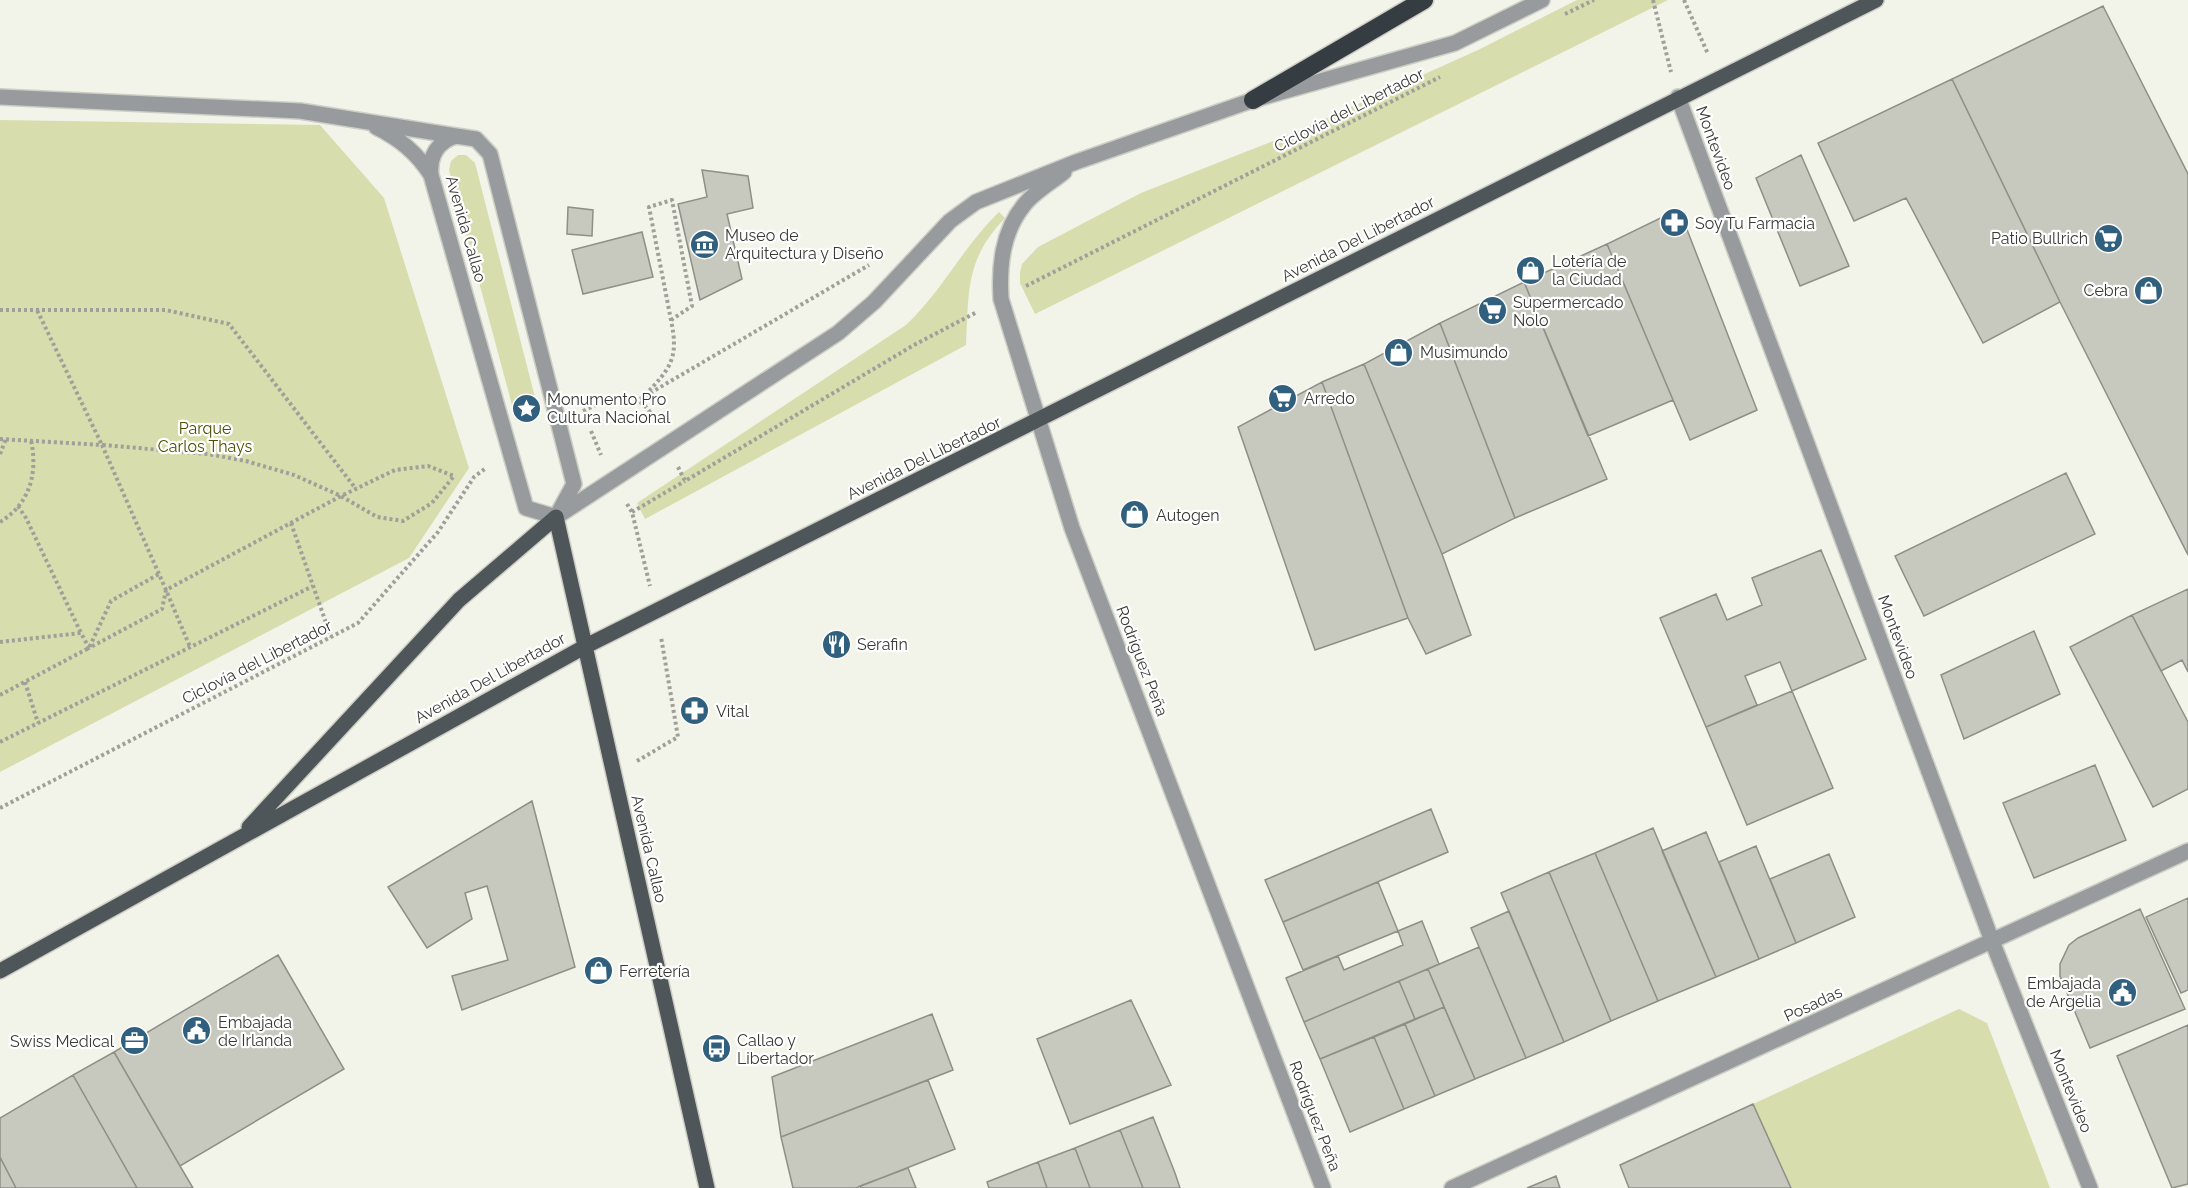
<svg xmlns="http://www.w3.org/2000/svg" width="2188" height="1188" font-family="Raleway,sans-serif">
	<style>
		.green { fill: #d8ddad }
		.building { fill: #c7c8be; stroke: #8e8f87; stroke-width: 1.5 }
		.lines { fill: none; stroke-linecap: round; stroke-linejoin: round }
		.minor-casing { stroke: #cdcec5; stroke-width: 18 }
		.major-casing { stroke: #cdcec5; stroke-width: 18 }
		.highway-casing { stroke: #cdcec5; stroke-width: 21 }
		.path { stroke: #9fa099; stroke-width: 4; stroke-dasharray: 3 3; stroke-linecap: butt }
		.minor { stroke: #989b9e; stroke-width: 15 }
		.major { stroke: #4f565a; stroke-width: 15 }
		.highway { stroke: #363d42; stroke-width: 18 }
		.labels { text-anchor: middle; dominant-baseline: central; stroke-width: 4.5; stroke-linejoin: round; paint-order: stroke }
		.street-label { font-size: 16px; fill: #393a36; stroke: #fff }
		.poi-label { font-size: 16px; fill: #393a36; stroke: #fff; text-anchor: start }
		.park-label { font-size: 16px; fill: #4d5001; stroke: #fff }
	</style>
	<rect width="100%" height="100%" fill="#f2f3e9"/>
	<path class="green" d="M1577 0H1668L1035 314 1020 283V273L1022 264 1038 247 1141 193 1296 132 1478 50Z
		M0 120 320 125 384 198 469 468 409 558 0 772Z
		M458 155H466L475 163 539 413 516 420 449 170 451 161Z
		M999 212 1005 218C965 260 969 291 966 345L645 519 637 503 906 325C943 290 963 247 999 212Z
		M1959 1009 1987 1023 2050 1188H1791L1753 1104Z"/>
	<path class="building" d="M2103 6 2188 174V555L2060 302 1952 79Z
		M1952 79 2060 302 1983 343 1906 198 1854 221 1818 143Z
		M1801 155 1849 266 1800 286 1756 178Z
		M702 170 748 176 753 208 727 214 742 279 700 300 678 204 707 197Z
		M568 207 593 210 592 236 567 234Z
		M1679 209 1757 410 1690 440 1607 244Z
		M642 232 653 277 583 294 572 250Z
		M1607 244 1673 400 1588 436 1524 282Z
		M1524 282 1607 479 1515 518 1440 323Z
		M1440 323 1515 518 1442 554 1364 364Z
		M1364 364 1442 554 1471 635 1426 654 1408 618 1322 382Z
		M1322 382 1408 618 1315 650 1238 427Z
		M2066 473 2095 534 1924 616 1895 556Z
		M1821 550 1866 659 1792 691 1780 662 1745 676 1757 705 1706 727 1660 618 1716 594 1727 620 1762 605 1752 578Z
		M2188 589V672L2182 660 2161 671 2132 615Z
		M2132 615 2188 722V789L2153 807 2070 647Z
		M2034 631 2060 694 1964 739 1941 675Z
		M1792 691 1833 788 1747 825 1706 727Z
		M2095 765 2126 840 2034 878 2003 803Z
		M532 801 575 967 462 1010 452 976 508 960 487 886 465 893 472 919 427 948 388 887Z
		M1431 809 1448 852 1283 922 1265 880Z
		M1653 828 1716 977 1658 1001 1595 853Z
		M1706 832 1759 959 1716 977 1662 851Z
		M1756 846 1796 943 1759 959 1719 862Z
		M1595 853 1658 1001 1611 1021 1549 872Z
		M1829 854 1855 917 1796 943 1770 879Z
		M1549 872 1611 1021 1564 1042 1501 893Z
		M1378 882 1398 931 1303 970 1283 922Z
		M2188 898V990L2181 993 2146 917Z
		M2140 909 2185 1009 2090 1048 2060 976V964L2069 945 2078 938Z
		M1509 911 1564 1042 1526 1058 1471 928Z
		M1422 921 1439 964 1304 1022 1286 978 1338 956 1344 970 1403 945 1398 931Z
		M1479 947 1526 1058 1475 1079 1428 969Z
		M278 955 344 1069 180 1166 114 1052Z
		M1428 969 1444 1007 1415 1019 1399 981Z
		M1399 981 1415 1019 1320 1059 1304 1022Z
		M1131 1000 1171 1085 1070 1124 1037 1039Z
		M1444 1007 1475 1079 1435 1096 1405 1024Z
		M932 1014 953 1070 781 1137 772 1077Z
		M1405 1024 1435 1096 1404 1109 1374 1037Z
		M2188 1025V1184L2172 1188 2117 1056Z
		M1374 1037 1404 1109 1350 1132 1320 1059Z
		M114 1052 180 1166 193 1188H137L73 1075Z
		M73 1075 137 1188H16L0 1157V1118Z
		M928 1080 955 1149 856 1188H793L781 1137Z
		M1753 1104 1791 1188H1629L1620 1165Z
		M1153 1117 1175 1173 1180 1188H1143L1120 1130Z
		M1120 1130 1143 1188H1090L1075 1148Z
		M1075 1148 1090 1188H1047L1038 1162Z
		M0 1157 16 1188H0Z
		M1038 1162 1047 1188H989L987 1182Z
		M908 1168 916 1188H861L860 1186Z
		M1556 1176 1560 1188H1527Z"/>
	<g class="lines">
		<defs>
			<path id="minor" d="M0 97 300 111 456 136
				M1678 97 1992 941 2090 1188
				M376 127C400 139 417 153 431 175
				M456 136 476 139 490 154 574 484 556 517 526 508 431 175C429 156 438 141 456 136Z
				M1064 172C1052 182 1034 192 1024 205 1002 232 999 266 1001 299L1072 528 1323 1188
				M556 517 838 333 874 302 950 221 976 202 1076 162 1253 100 1455 43 1542 0
				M1452 1188 2188 851"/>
			<path id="major" d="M249 827 459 600 556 517 707 1188
				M0 971 586 646 1876 0"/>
			<path id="highway" d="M1253 100 1424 0"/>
		</defs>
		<use href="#minor" class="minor-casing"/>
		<use href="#major" class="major-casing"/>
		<use href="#highway" class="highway-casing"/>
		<path class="path" d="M1653 0 1671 72
			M1684 0 1708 54
			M1565 14 1594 0
			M1026 286 1440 77
			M0 310H166L229 324 356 489
			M645 395C671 368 679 358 671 320L649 207 672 200 692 306 671 320
			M640 399 869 265
			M583 411C613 397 637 386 655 420
			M591 431 601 455
			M0 439 102 445 166 590 341 496 395 470 428 466 454 476 432 503 403 521 377 517 341 496 294 475 246 461 208 454 102 445 37 310
			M0 454 6 439
			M678 467 685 481 914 345 977 312
			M627 504 632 512 650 586
			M18 506 26 518 81 633
			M632 512 685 481
			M0 522C30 504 38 473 31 440
			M291 523 331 637
			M0 642 81 633 89 648 162 609 166 590 190 647
			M25 682 38 723
			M0 695 89 648 111 601 159 574
			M0 742 313 586
			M637 761 678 737 661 637
			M0 808 358 623 438 532 474 477 486 468"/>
		<use href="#minor" class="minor"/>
		<use href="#major" class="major"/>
		<use href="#highway" class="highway"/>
	</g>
	<defs>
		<symbol id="pharmacy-disc" viewBox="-11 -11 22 22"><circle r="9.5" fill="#30607e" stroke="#fff"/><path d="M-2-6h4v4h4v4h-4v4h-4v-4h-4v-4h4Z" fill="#fff"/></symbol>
		<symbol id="supermarket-disc" viewBox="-11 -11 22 22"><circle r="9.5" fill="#30607e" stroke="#fff"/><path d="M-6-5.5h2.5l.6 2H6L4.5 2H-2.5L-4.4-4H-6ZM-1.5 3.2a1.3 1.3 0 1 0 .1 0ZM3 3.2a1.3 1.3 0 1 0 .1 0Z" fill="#fff"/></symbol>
		<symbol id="museum-disc" viewBox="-11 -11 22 22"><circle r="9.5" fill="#30607e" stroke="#fff"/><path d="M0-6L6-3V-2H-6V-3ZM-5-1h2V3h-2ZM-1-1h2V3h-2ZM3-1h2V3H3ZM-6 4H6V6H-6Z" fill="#fff"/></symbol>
		<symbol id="shop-disc" viewBox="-11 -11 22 22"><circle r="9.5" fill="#30607e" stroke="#fff"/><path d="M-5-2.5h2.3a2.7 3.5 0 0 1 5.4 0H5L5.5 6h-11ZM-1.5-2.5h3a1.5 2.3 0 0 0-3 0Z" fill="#fff"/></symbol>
		<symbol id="sight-disc" viewBox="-11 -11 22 22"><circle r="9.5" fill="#30607e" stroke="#fff"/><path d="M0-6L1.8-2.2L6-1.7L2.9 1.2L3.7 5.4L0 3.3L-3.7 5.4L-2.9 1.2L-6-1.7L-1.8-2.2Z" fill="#fff"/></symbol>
		<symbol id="restaurant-disc" viewBox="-11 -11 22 22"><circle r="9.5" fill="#30607e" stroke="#fff"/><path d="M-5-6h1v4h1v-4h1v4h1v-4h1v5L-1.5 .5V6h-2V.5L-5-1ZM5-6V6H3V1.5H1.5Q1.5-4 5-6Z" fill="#fff"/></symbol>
		<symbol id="civic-disc" viewBox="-11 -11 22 22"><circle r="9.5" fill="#30607e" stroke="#fff"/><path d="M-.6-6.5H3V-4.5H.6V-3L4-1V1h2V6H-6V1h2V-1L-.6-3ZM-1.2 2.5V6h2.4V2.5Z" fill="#fff"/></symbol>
		<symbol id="office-disc" viewBox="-11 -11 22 22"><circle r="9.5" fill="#30607e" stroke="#fff"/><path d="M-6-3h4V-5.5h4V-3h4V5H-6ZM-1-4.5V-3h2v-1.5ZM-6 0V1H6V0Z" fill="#fff"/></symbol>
		<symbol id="bus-disc" viewBox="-11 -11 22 22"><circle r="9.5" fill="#30607e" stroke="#fff"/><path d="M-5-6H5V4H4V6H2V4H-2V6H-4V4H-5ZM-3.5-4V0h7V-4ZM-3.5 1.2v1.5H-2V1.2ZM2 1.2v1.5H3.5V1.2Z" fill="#fff"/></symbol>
	</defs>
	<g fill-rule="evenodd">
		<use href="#pharmacy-disc" x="1658" y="206" width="33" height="33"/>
		<use href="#supermarket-disc" x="2092" y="222" width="33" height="33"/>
		<use href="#museum-disc" x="688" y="228" width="33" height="33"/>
		<use href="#shop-disc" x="1514" y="254" width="33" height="33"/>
		<use href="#shop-disc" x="2132" y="274" width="33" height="33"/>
		<use href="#supermarket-disc" x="1476" y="294" width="33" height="33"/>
		<use href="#shop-disc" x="1382" y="336" width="33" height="33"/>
		<use href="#supermarket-disc" x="1266" y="382" width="33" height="33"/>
		<use href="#sight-disc" x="510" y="392" width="33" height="33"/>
		<use href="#shop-disc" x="1118" y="498" width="33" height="33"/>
		<use href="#restaurant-disc" x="820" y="628" width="33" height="33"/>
		<use href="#pharmacy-disc" x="678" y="694" width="33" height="33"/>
		<use href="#shop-disc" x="582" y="954" width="33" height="33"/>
		<use href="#civic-disc" x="2106" y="976" width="33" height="33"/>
		<use href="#civic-disc" x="180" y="1014" width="33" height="33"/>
		<use href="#office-disc" x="118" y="1024" width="33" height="33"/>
		<use href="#bus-disc" x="700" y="1032" width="33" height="33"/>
	</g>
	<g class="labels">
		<g class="street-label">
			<text transform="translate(1349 110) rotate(-27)">Ciclovía del Libertador</text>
			<text transform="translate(1716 148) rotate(70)">Montevideo</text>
			<text transform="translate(466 229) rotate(74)">Avenida Callao</text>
			<text transform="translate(1358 239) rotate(-27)">Avenida Del Libertador</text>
			<text transform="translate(924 458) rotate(-26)">Avenida Del Libertador</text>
			<text transform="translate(1898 637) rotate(70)">Montevideo</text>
			<text transform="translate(1142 661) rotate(69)">Rodríguez Peña</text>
			<text transform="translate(257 662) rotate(-27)">Ciclovía del Libertador</text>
			<text transform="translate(490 678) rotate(-29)">Avenida Del Libertador</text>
			<text transform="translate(649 849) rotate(77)">Avenida Callao</text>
			<text transform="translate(1813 1004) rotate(-25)">Posadas</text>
			<text transform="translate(2071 1091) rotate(68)">Montevideo</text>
			<text transform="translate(1315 1116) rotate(69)">Rodríguez Peña</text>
		</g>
		<g class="poi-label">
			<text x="1695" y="223">Soy Tu Farmacia</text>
			<text x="725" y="235">Museo de<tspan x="725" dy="18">Arquitectura y Diseño</tspan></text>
			<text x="2088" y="238" text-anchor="end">Patio Bullrich</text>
			<text x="1552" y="261">Lotería de<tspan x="1552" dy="18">la Ciudad</tspan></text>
			<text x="2128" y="290" text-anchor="end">Cebra</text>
			<text x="1513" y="302">Supermercado<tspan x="1513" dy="18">Nolo</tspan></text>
			<text x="1420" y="352">Musimundo</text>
			<text x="1304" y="398">Arredo</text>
			<text x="547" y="399">Monumento Pro<tspan x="547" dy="18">Cultura Nacional</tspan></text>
			<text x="1156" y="515">Autogen</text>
			<text x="857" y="644">Serafin</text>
			<text x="716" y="711">Vital</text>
			<text x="619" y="971">Ferretería</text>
			<text x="2101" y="983" text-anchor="end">Embajada<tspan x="2101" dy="18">de Argelia</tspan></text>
			<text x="218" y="1022">Embajada<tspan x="218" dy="18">de Irlanda</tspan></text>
			<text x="737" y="1040">Callao y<tspan x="737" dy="18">Libertador</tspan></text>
			<text x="114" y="1041" text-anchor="end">Swiss Medical</text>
		</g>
		<g class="park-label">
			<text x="205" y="428">Parque<tspan x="205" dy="18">Carlos Thays</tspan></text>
		</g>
	</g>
</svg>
